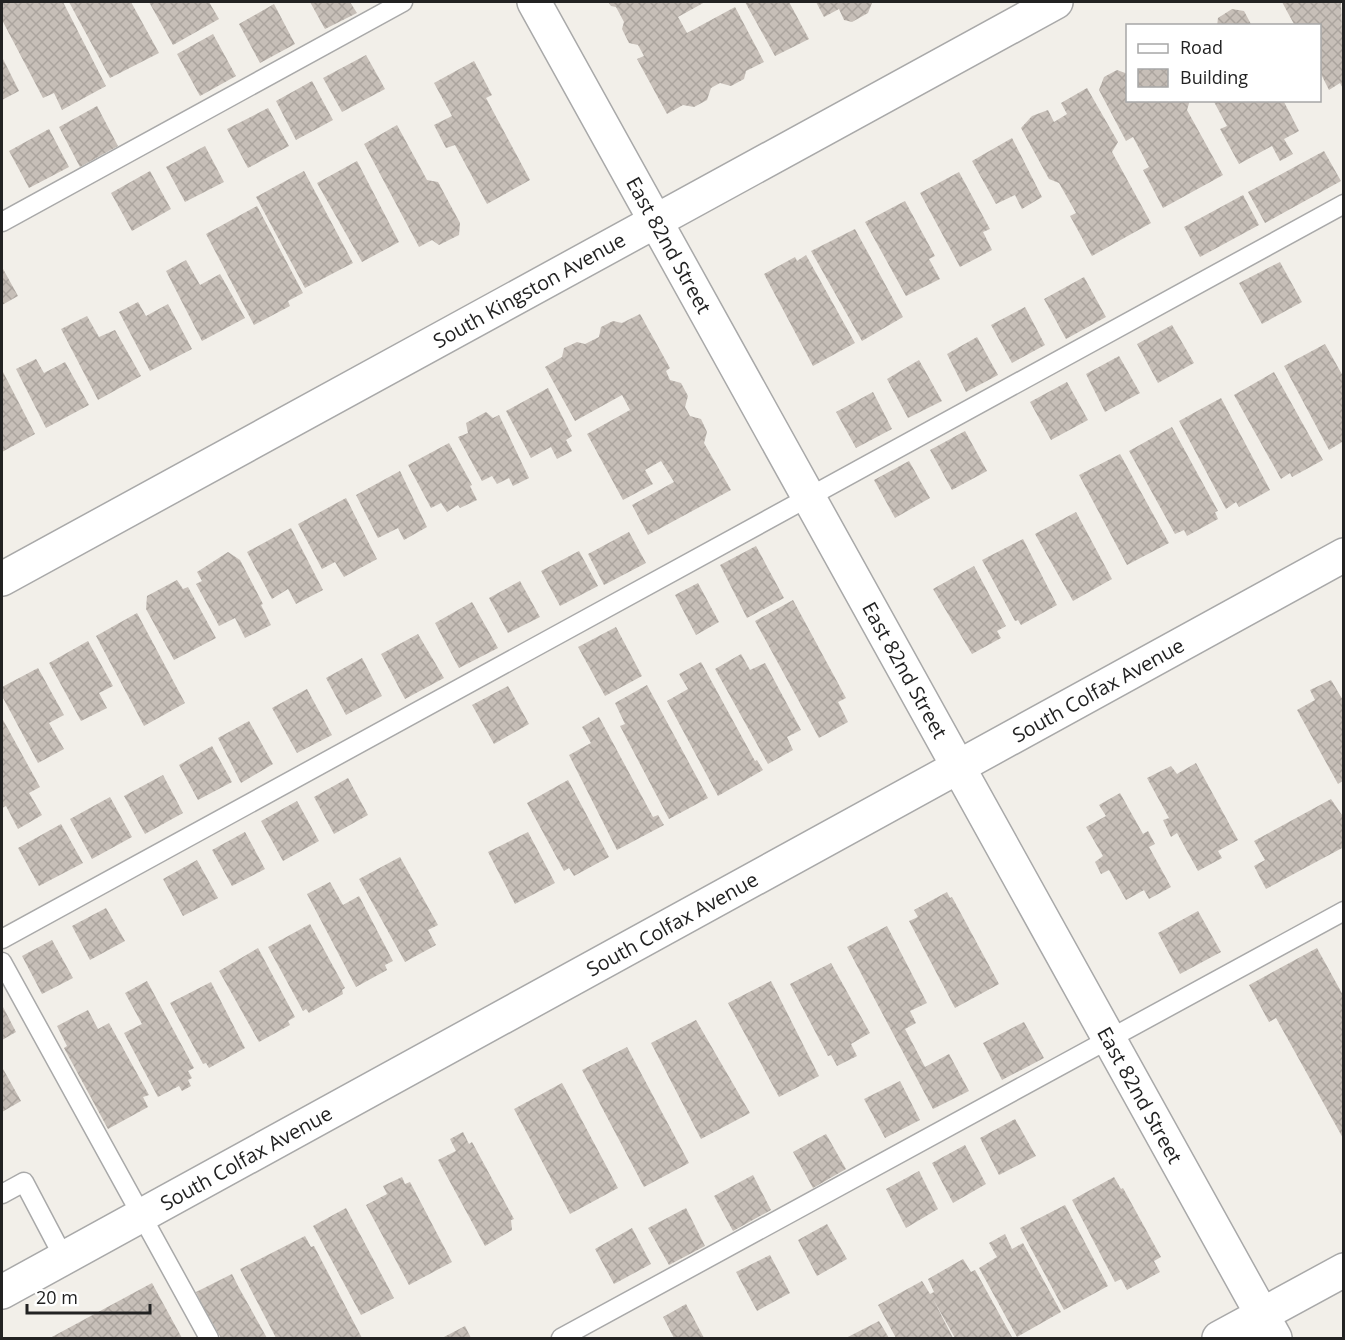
<svg xmlns="http://www.w3.org/2000/svg" width="1345" height="1340" font-family="'Open Sans',sans-serif">
	<style>
		.building { fill: url(#building-cross-hatch) }
		.lines { fill: none; stroke-linecap: round; stroke-linejoin: round }
		.service-casing { stroke: #a9a9a9; stroke-width: 21 }
		.minor-casing { stroke: #a9a9a9; stroke-width: 36 }
		.service { stroke: #fff; stroke-width: 18 }
		.minor { stroke: #fff; stroke-width: 33 }
		.labels { text-anchor: middle; dominant-baseline: central; stroke-width: 4.5; stroke-linejoin: round; paint-order: stroke }
		.street-label { font-size: 20px; fill: #222; stroke: #fff }
	</style>
	<defs>
		<pattern id="building-cross-hatch" width="8" height="8" patternUnits="userSpaceOnUse" patternTransform="scale(1.5)"><rect width="8" height="8" fill="#c7bfb8"/><path d="M0 0l8 8M0 8l8-8" fill="none" stroke="#aba49e"/></pattern>
	</defs>
	<rect width="100%" height="100%" fill="#f2efe9"/>
	<path class="building" d="M2 2H63L106 86 62 110 54 93 43 98 2 20Z
		M69 2H131L159 53 110 78Z
		M149 2H209L219 19 173 45Z
		M310 2H350L357 13 325 29Z
		M608 2H705L678 17 687 33 735 7 764 62 746 71 744 79 731 86 720 83 711 88 707 100 694 107 683 105 667 114 637 59 644 56 638 45 629 43 622 29 624 22 616 7 611 6Z
		M745 2H789L809 39 775 56Z
		M816 2H871L872 3 868 13 852 22 844 20 839 9 824 17Z
		M1282 2H1341L1344 90 1340 83 1329 90 1320 72V26H1295Z
		M274 4 295 44 260 63 239 24Z
		M1232 9 1244 11 1252 26H1217L1218 18Z
		M213 34 236 76 200 96 177 54Z
		M366 55 385 89 342 112 323 78Z
		M2 57 19 91 2 100Z
		M474 61 492 95 486 98 530 180 487 204 455 145 446 148 434 125 452 116 434 83Z
		M1117 70 1128 74V100H1190L1187 110 1223 175 1163 208 1143 170 1149 167 1133 137 1126 141 1099 90 1104 77Z
		M312 81 333 120 296 140 276 101Z
		M1087 88 1118 142 1112 152 1151 223 1092 256 1070 216 1076 213 1059 183 1049 179 1021 128 1032 116 1048 110 1054 122 1067 114 1061 103Z
		M1213 100H1283L1299 131 1284 139 1293 154 1280 161 1272 146 1239 164 1220 129 1227 126Z
		M97 106 118 146 80 167 59 127Z
		M268 108 289 146 248 168 227 129Z
		M397 125 427 180 438 182 460 223 459 235 439 245 432 240 419 247 364 144Z
		M49 129 69 167 29 188 9 151Z
		M1012 138 1042 197 1022 209 1015 195 996 204 972 161Z
		M205 146 224 182 185 202 166 167Z
		M1324 151 1341 181 1265 223 1248 192Z
		M357 161 399 242 362 262 317 183Z
		M150 171 171 209 132 231 111 193Z
		M304 171 353 263 305 288 256 197Z
		M959 172 990 229 983 232 992 250 960 267 920 193Z
		M1243 195 1259 225 1200 257 1184 227Z
		M905 201 935 256 929 259 940 279 906 296 865 222Z
		M257 206 303 293 288 301 290 306 254 325 206 234Z
		M855 229 903 317 862 341 811 251Z
		M806 255 855 343 813 366 764 274 795 257 797 261Z
		M186 260 200 285 220 274 245 318 202 341 166 271Z
		M1280 262 1302 302 1262 324 1239 283Z
		M2 267 18 296 2 305Z
		M1084 277 1106 317 1066 339 1044 299Z
		M138 302 146 316 168 304 192 349 150 371 119 312Z
		M1025 307 1045 345 1012 363 991 325Z
		M640 314 670 368 666 371 670 380 681 383 688 396 685 407 690 416 701 419 707 432 704 443 731 490 648 535 632 505 674 482 661 461 645 470 653 484 623 500 587 434 630 410 622 395 575 421 545 367 562 357 564 348 577 342 585 344 599 337 601 327 613 321 622 323Z
		M87 316 99 337 115 330 141 376 98 400 61 329Z
		M1172 325 1194 363 1158 383 1137 344Z
		M977 337 998 375 966 392 947 354Z
		M1325 344 1344 378V446L1342 442 1329 450 1284 366Z
		M1119 356 1140 393 1105 412 1086 374Z
		M36 359 44 373 65 362 89 405 46 428 16 369Z
		M919 360 942 401 908 418 887 379Z
		M2 370 35 434 2 452Z
		M1274 372 1323 460 1292 477 1290 473 1281 479 1234 395Z
		M1067 382 1088 420 1051 440 1030 402Z
		M548 388 572 436 566 440 572 451 557 459 551 447 531 458 506 411Z
		M873 392 892 429 856 448 836 412Z
		M1221 398 1270 490 1239 507 1236 502 1226 509 1179 421Z
		M486 412 493 418 499 415 529 478 513 486 509 478 497 484 492 476 482 481 458 437 468 433 466 423Z
		M1172 427 1218 511 1215 512 1218 519 1187 536 1184 530 1175 534 1129 451Z
		M965 431 987 471 952 490 930 450Z
		M449 443 472 485 470 486 477 500 460 508 458 505 447 512 441 503 431 508 408 465Z
		M1120 454 1169 543 1127 565 1079 475Z
		M909 461 930 498 895 518 874 480Z
		M400 471 427 527 404 540 398 528 378 538 356 495Z
		M346 498 377 559 344 577 335 562 322 569 298 524Z
		M1076 512 1112 579 1073 601 1035 534Z
		M291 528 323 590 296 604 288 589 272 599 247 552Z
		M629 532 646 563 604 585 588 554Z
		M1023 539 1057 605 1021 625 1018 620 1015 621 982 560Z
		M756 546 784 598 747 618 720 565Z
		M579 551 598 586 560 606 541 571Z
		M228 552 240 560 263 604 261 605 271 625 245 638 235 618 219 626 196 584 202 581 197 572Z
		M974 566 1006 626 997 631 1001 638 972 654 933 589Z
		M177 580 183 589 188 587 216 638 174 660 146 609 147 596Z
		M520 581 540 617 508 633 489 598Z
		M698 583 719 622 696 635 675 595Z
		M793 600 846 698 838 702 848 722 819 738 755 621Z
		M472 602 498 648 459 668 435 623Z
		M137 613 185 703 144 726 96 636Z
		M616 627 642 676 605 696 578 647Z
		M418 634 444 678 405 699 381 654Z
		M88 641 113 686 99 693 107 708 81 721 49 663Z
		M741 654 750 670 765 663 801 730 787 737 793 750 768 764 715 669Z
		M362 658 382 696 346 715 326 678Z
		M701 662 755 761 757 760 763 770 718 796 667 701 688 689 679 674Z
		M38 668 64 715 49 723 64 749 38 763 2 696V687Z
		M1331 680 1344 702V780L1338 784 1297 710 1315 700 1310 690Z
		M647 685 708 798 669 819 620 726 625 724 615 703Z
		M508 686 529 724 494 744 472 705Z
		M307 689 332 735 297 753 272 708Z
		M599 717 653 817 658 815 664 825 617 850 569 755 591 743 582 727Z
		M2 718 40 787 29 793 42 815 18 829 6 806 2 808Z
		M249 721 273 764 241 783 218 738Z
		M212 746 232 782 198 800 179 765Z
		M1196 763 1238 840 1218 851 1222 858 1198 871 1177 833 1171 837 1163 820 1169 818 1147 778 1171 766 1177 774Z
		M163 775 183 813 145 834 124 796Z
		M348 778 368 815 334 834 314 797Z
		M568 780 609 857 574 876 569 868 564 871 527 803Z
		M1120 793 1143 834 1148 831 1155 844 1149 847 1171 887 1149 899 1144 890 1126 900 1109 870 1101 874 1095 862 1103 856 1086 827 1106 816 1099 805Z
		M110 797 132 837 92 859 70 819Z
		M1331 799 1344 818V847L1266 889 1254 866 1265 860 1254 841Z
		M297 801 319 841 283 861 261 821Z
		M61 824 83 863 39 886 18 848Z
		M245 832 265 869 232 886 212 850Z
		M528 832 555 883 515 904 488 852Z
		M400 857 438 925 428 930 436 945 405 962 359 879Z
		M197 860 218 898 183 916 163 879Z
		M330 882 343 905 359 896 393 961 385 965 387 970 356 987 307 894Z
		M947 892 950 898 952 897 999 984 955 1008 909 921 918 917 914 910Z
		M106 908 125 941 90 960 72 926Z
		M1198 911 1221 952 1180 974 1158 933Z
		M310 924 345 988 342 990 343 994 309 1013 306 1009 303 1011 268 947Z
		M887 926 927 1003 910 1011 916 1023 905 1029 925 1067 949 1054 969 1091 933 1109 847 947Z
		M52 940 73 978 42 994 22 956Z
		M258 948 295 1017 288 1021 290 1025 259 1042 219 971Z
		M1317 948 1344 997V1140L1276 1018 1269 1022 1249 985Z
		M831 963 870 1033 851 1044 857 1056 837 1066 831 1055 828 1056 790 984Z
		M147 981 194 1068 188 1071 192 1078 188 1080 191 1086 182 1091 179 1086 158 1097 124 1033 142 1024 125 993Z
		M771 981 819 1076 779 1097 728 1003Z
		M211 982 245 1048 209 1068 206 1063 203 1064 170 1003Z
		M2 1005 16 1032 2 1040Z
		M88 1010 98 1029 109 1023 149 1095 143 1097 148 1107 108 1129 64 1048 67 1046 57 1026Z
		M696 1020 750 1113 701 1139 651 1043Z
		M1024 1022 1044 1058 1002 1080 983 1043Z
		M627 1047 689 1163 644 1187 582 1070Z
		M2 1067 21 1101 2 1112Z
		M900 1081 920 1120 885 1138 864 1099Z
		M562 1083 618 1188 570 1214 514 1109Z
		M1015 1119 1036 1156 999 1175 980 1138Z
		M463 1132 469 1144 472 1142 514 1219 511 1220 512 1230 485 1246 438 1160 456 1151 450 1139Z
		M826 1134 846 1169 813 1188 793 1152Z
		M965 1145 986 1184 953 1203 932 1163Z
		M919 1171 938 1209 906 1228 886 1189Z
		M753 1175 771 1210 733 1231 714 1196Z
		M402 1177 405 1184 410 1182 452 1262 409 1285 366 1205 387 1194 383 1186Z
		M1114 1177 1121 1189 1123 1188 1161 1257 1154 1261 1160 1272 1127 1290 1121 1279 1115 1282 1072 1200Z
		M1065 1205 1108 1286 1064 1310 1020 1228Z
		M346 1208 394 1298 361 1315 313 1226Z
		M686 1208 705 1246 669 1265 648 1228Z
		M827 1224 847 1259 817 1276 798 1240Z
		M632 1228 651 1264 614 1284 595 1249Z
		M1005 1234 1012 1249 1023 1243 1061 1312 1017 1337 979 1268 997 1257 989 1243Z
		M305 1236 311 1247 314 1246 362 1338H276L240 1269Z
		M770 1255 790 1293 757 1311 736 1272Z
		M963 1259 971 1272 975 1270 1012 1337 955 1338 933 1299 953 1338H896L878 1305 922 1281 930 1294 934 1292 928 1279Z
		M232 1274 238 1286 267 1338H221L202 1305 196 1292Z
		M152 1283 182 1338H50Z
		M686 1304 704 1338H674L663 1317Z
		M879 1321 889 1338H846Z
		M465 1326 471 1338H442Z"/>
	<g class="lines">
		<defs>
			<path id="service" d="M2 222 403 2
				M2 939 1344 204
				M2 962 209 1338
				M2 1194 24 1182 64 1258
				M561 1338 1344 911"/>
			<path id="minor" d="M534 2 1275 1338
				M2 579 1056 2
				M2 1292 1344 555
				M1219 1338 1344 1270"/>
		</defs>
		<use href="#service" class="service-casing"/>
		<use href="#minor" class="minor-casing"/>
		<use href="#service" class="service"/>
		<use href="#minor" class="minor"/>
	</g>
	<g class="labels">
		<g class="street-label">
			<text transform="translate(669 245) rotate(61)">East 82nd Street</text>
			<text transform="translate(529 290) rotate(-29)">South Kingston Avenue</text>
			<text transform="translate(905 670) rotate(61)">East 82nd Street</text>
			<text transform="translate(1098 690) rotate(-29)">South Colfax Avenue</text>
			<text transform="translate(672 924) rotate(-29)">South Colfax Avenue</text>
			<text transform="translate(1140 1095) rotate(61)">East 82nd Street</text>
			<text transform="translate(246 1158) rotate(-29)">South Colfax Avenue</text>
		</g>
	</g>
	<rect width="1345" height="1340" fill="none" stroke="#222222" stroke-width="6"/>
	<rect x="1126" y="24" width="195" height="78" fill="#ffffff" stroke="#a7a7a7" stroke-width="1.5"/>
	<rect x="1138" y="44" width="30" height="9" fill="#ffffff" stroke="#a7a7a7" stroke-width="1.5"/>
	<text x="1180" y="54" font-size="18" fill="#222222">Road</text>
	<rect x="1138" y="69" width="30" height="18" fill="url(#building-cross-hatch)" stroke="#a7a7a7" stroke-width="1.5"/>
	<text x="1180" y="84" font-size="18" fill="#222222">Building</text>
	<path d="M27 1304v9h123v-9" fill="none" stroke="#222222" stroke-width="3"/>
	<text x="36" y="1304" font-size="18" fill="#222222" stroke="#ffffff" stroke-width="4.5" paint-order="stroke">20 m</text>
</svg>
